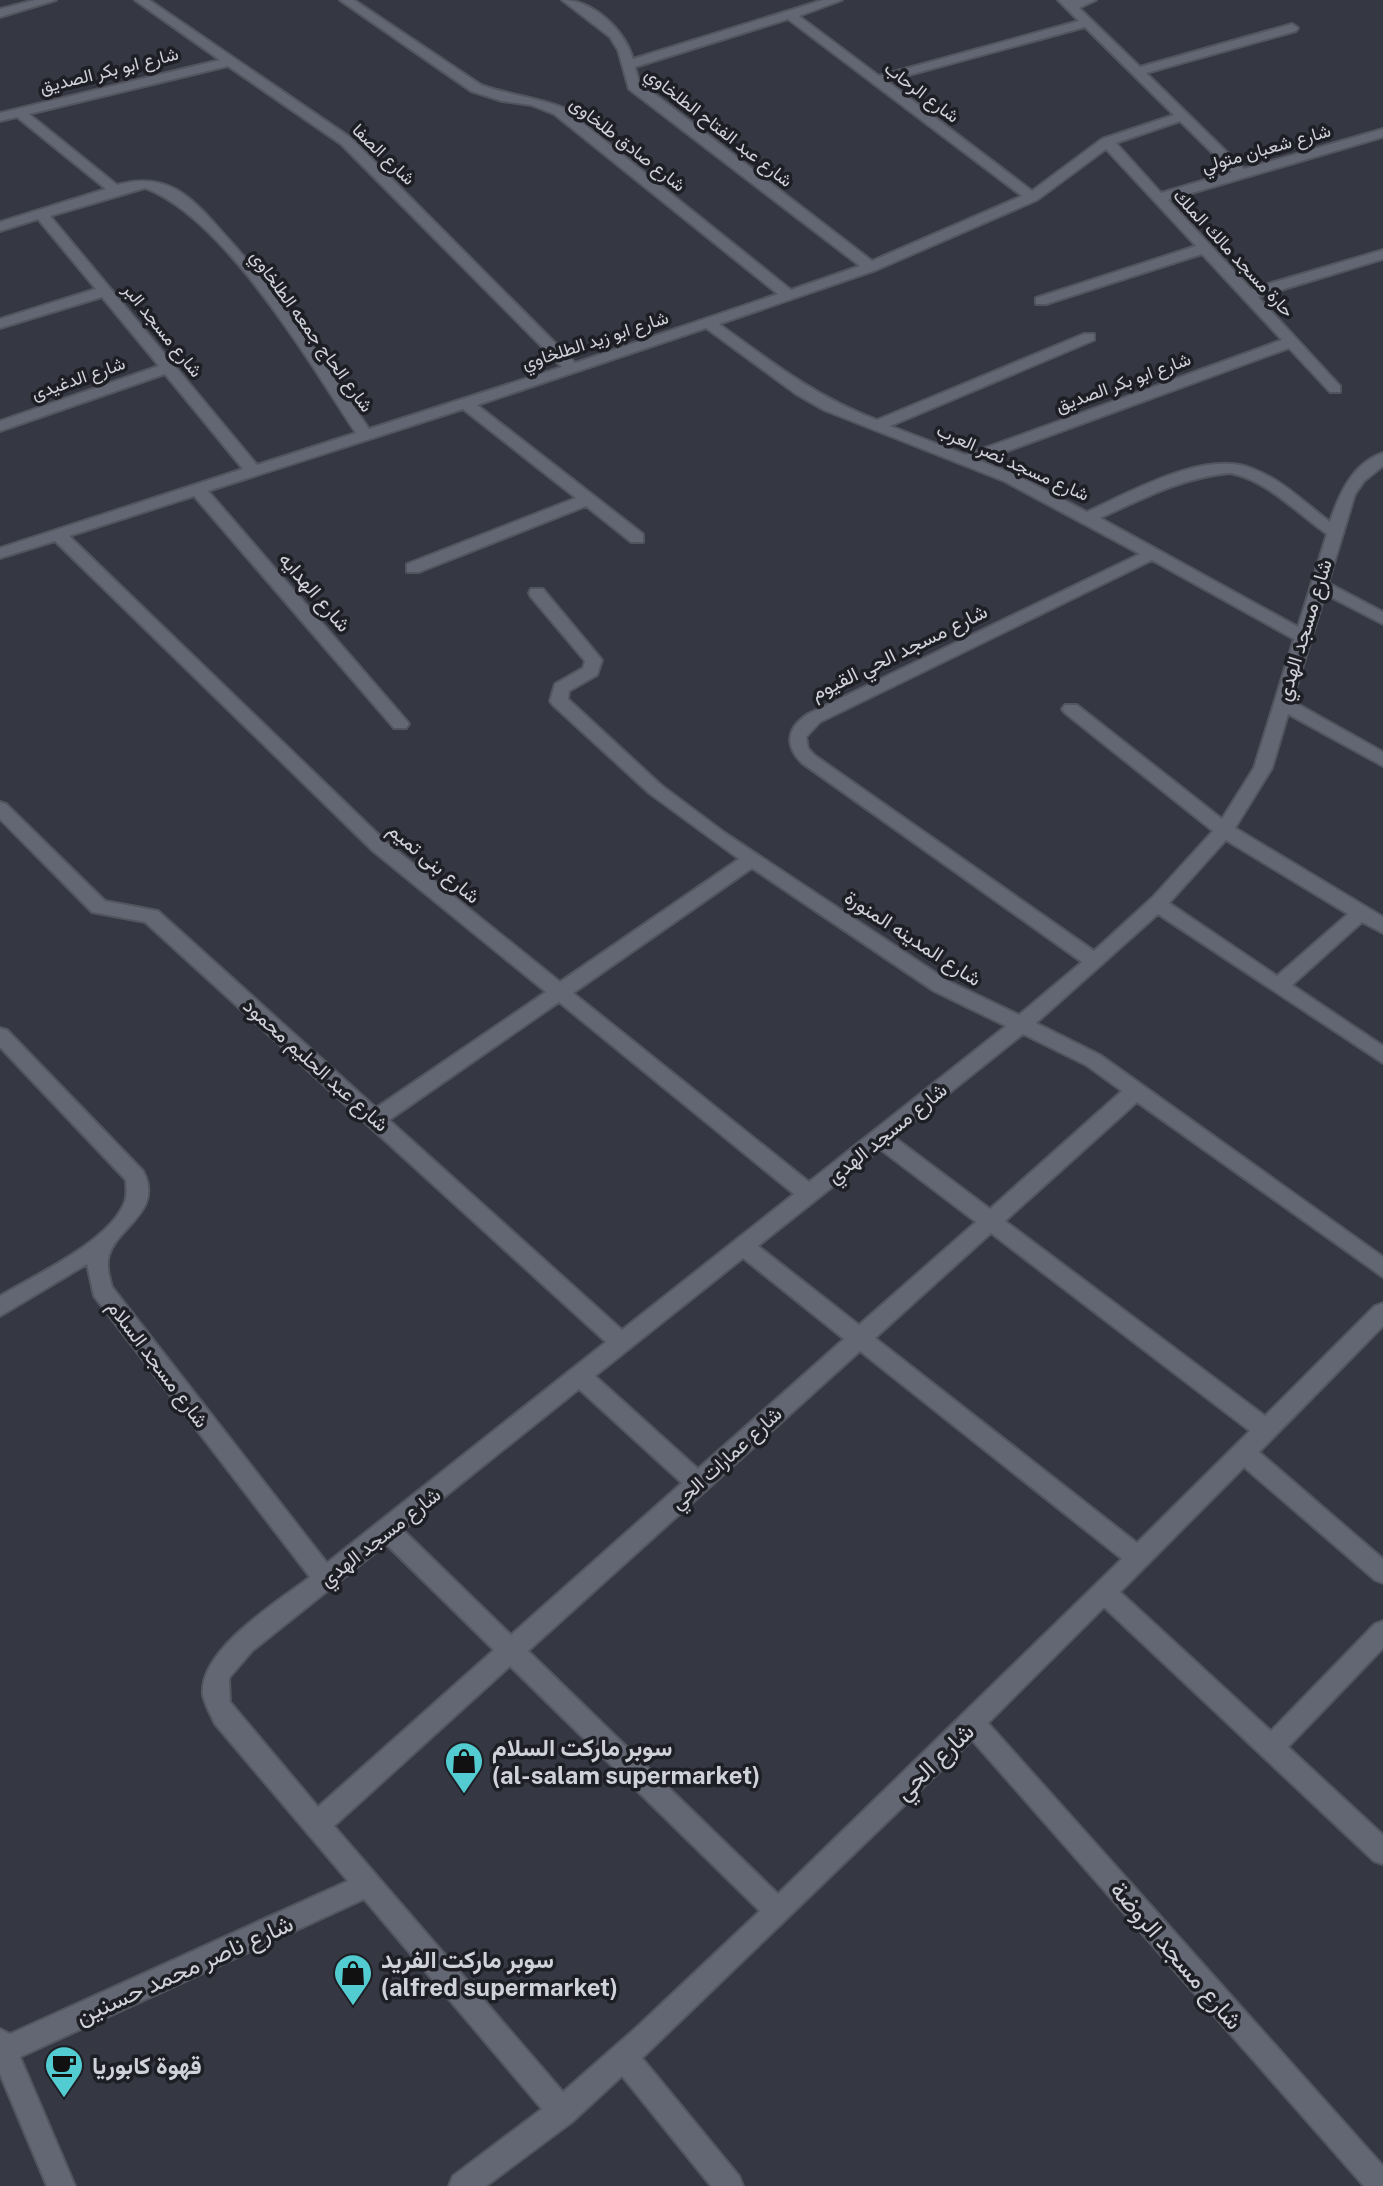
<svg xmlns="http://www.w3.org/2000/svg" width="1383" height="2186" font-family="'Public Sans',Vazirmatn,sans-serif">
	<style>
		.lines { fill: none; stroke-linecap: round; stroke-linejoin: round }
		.minor-casing { stroke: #52555e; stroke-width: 4 }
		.minor { fill: #636673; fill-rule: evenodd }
		.labels { text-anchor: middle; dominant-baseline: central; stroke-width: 7; stroke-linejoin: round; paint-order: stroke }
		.far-street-label { font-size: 18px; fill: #d0d2d9; stroke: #1e1f24 }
		.street-label { font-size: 20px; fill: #d0d2d9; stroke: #1e1f24 }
		.near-poi-label { font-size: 24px; font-weight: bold; fill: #d0d2d9; stroke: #1e1f24; text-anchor: start }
		.near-street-label { font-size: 24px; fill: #d0d2d9; stroke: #1e1f24 }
	</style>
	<rect width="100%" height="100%" fill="#353743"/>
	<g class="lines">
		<defs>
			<path id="minor" d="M35 0H56L0 17V9Z
				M135 0H149L351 138 575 363 778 294 554 114 531 105 502 101 471 91 340 0H354L481 85C508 95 536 97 564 108L791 290 860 266 629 89 618 50 610 37 562 0C593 0 624 29 633 59L823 0H842L799 16 879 76 1079 21 1058 0H1096L1079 8 1140 67 1292 24 1298 28 1296 31 1146 73 1244 169 1383 129V137L1168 200 1251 289 1383 250V259L1258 297 1340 386V392H1330L1289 348 980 461 1016 475 1087 512C1131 492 1205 449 1253 469 1282 480 1306 504 1330 522 1339 494 1353 463 1383 453V466L1364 481 1355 494 1328 583 1383 612V624L1325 594 1292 701 1383 752V766L1288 714 1272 768 1235 828 1383 917V933L1362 922 1292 985 1383 1046V1063L1158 914 1036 1023 1100 1055 1383 1257V1277L1137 1102 1005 1221 1265 1416 1375 1306 1383 1303V1326L1259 1452 1383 1559V1583L1375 1580 1244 1467 1120 1592 1271 1731 1375 1624 1383 1621V1648L1288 1747 1383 1835V1864L1374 1861 1104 1607 988 1723 1383 2166V2186H1364L972 1740 642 2058 739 2176 743 2186H711L622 2076 572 2122 486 2186H449L453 2176 542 2109 364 1899 20 2057 75 2186H47L0 2074V2029L10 2034 348 1881 215 1724C211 1715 205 1705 203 1695 198 1650 279 1601 310 1577L94 1296 87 1264 0 1316V1296C35 1275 108 1242 124 1204 128 1196 126 1188 126 1180L0 1047V1028L7 1030 143 1171C164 1211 118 1226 109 1255 106 1266 109 1276 112 1287L327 1563 606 1342 145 922 92 912 0 819V802L6 804 105 901 158 911 376 1108 546 992 373 851 55 541 0 558V548L243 469 165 374 0 431V421L159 366 102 297 0 328V319L96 289 38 219 0 231V222L106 189 17 117 0 121V113L220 60ZM788 19 1022 196 872 261 639 82 635 67ZM1085 27 1174 115 1102 139 1032 191 887 81ZM228 66 341 144 562 367 369 429C323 361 278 292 222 232 209 217 194 200 177 190 157 179 138 179 117 185L29 114ZM1180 121 1232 172 1161 193 1116 143ZM1106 149 1196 246 1036 298V304H1046L1202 254 1282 340 966 455 890 426 1094 340V334H1084L877 420C814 396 773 363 719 324L876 270 1037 200ZM145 188C225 218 309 362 356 433L257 465 50 216ZM706 328 796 394 824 410 1004 481 1140 554 808 714C787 728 784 745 802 763L1082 962 1019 1015 948 981 725 833 661 785 568 699 569 691 597 675 602 660 543 589H531L529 593 531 597 585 661 583 668 555 684 550 701 553 705 649 793 739 859 560 982 385 841 69 536 194 496 394 728H406L409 724 406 720 208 491 463 409 576 498 407 564V572H419L586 506 631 542H643V534L477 405ZM1230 473C1267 480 1297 513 1327 534L1298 627 1100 518C1142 499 1183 477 1230 473ZM1152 560 1294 639 1254 768 1222 819 1077 705H1065L1062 709 1065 713 1213 831 1153 897 1094 951 814 755 808 748 806 737 820 722ZM1226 840 1348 914 1277 976 1169 903ZM752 868 934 991 1006 1026 809 1182 573 993ZM559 1002 794 1194 622 1330 389 1120ZM1023 1034 1086 1065 1122 1091 990 1209 894 1137ZM880 1149 976 1222 859 1325 758 1246ZM991 1233 1250 1431 1137 1543 875 1338ZM743 1258 844 1339 698 1469 595 1376ZM860 1351 1122 1559 778 1894 528 1651ZM579 1389 682 1483 511 1635 403 1530ZM386 1544 494 1650 318 1807 230 1702 229 1678 252 1651ZM510 1666 760 1911 637 2027 563 2092 334 1826Z"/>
		</defs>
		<use href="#minor" class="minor-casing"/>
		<use href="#minor" class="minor"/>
	</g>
	<defs>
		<symbol id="shop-pin" viewBox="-11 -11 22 30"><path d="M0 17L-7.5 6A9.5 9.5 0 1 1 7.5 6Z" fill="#52ccd1" stroke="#1e1f24"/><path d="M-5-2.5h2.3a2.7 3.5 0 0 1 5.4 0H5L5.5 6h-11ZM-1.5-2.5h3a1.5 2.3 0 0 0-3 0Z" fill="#111"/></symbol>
		<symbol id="cafe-pin" viewBox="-11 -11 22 30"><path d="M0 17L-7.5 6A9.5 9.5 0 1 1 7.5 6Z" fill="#52ccd1" stroke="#1e1f24"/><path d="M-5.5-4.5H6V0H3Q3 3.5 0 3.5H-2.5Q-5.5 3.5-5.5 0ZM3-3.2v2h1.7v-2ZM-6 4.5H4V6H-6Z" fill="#111"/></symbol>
	</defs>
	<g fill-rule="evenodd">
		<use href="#shop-pin" x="442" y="1739" width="44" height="60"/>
		<use href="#shop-pin" x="331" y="1951" width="44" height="60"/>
		<use href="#cafe-pin" x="42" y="2043" width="44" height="60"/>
	</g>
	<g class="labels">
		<g class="far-street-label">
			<text transform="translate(109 70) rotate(-14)">شارع ابو بكر الصديق</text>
			<text transform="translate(922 92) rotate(37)">شارع الرحاب</text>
			<text transform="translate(719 127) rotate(38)">شارع عبد الفتاح الطلخاوي</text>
			<text transform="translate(628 144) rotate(38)">شارع صادق طلخاوى</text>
			<text transform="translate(1266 148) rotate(-16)">شارع شعبان متولي</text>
			<text transform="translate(384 154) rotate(44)">شارع الصفا</text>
			<text transform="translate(1234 253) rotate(47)">حارة مسجد مالك الملك</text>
			<text transform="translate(163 330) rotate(51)">شارع مسجد البر</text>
			<text transform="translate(312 331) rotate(54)">شارع الحاج جمعه الطلخاوي</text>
			<text transform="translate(595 340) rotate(-18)">شارع ابو زيد الطلخاوي</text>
			<text transform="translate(78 378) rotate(-19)">شارع الدغيدى</text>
			<text transform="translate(1123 382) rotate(-20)">شارع ابو بكر الصديق</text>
			<text transform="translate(1013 462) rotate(24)">شارع مسجد نصر العرب</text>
		</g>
		<g class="street-label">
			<text transform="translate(315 592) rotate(49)">شارع الهدايه</text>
			<text transform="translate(1304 630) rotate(-73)">شارع مسجد الهدي</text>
			<text transform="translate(899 652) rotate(-26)">شارع مسجد الحي القيوم</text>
			<text transform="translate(434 863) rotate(40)">شارع بنى تميم</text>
			<text transform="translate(913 938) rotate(33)">شارع المدينه المنورة</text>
			<text transform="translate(316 1065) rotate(42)">شارع عبد الحليم محمود</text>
			<text transform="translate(887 1133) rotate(-39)">شارع مسجد الهدي</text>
			<text transform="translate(158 1364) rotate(53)">شارع مسجد السلام</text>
			<text transform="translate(726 1458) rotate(-42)">شارع عمارات الحي</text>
			<text transform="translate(380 1537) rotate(-38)">شارع مسجد الهدي</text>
		</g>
		<g class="near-poi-label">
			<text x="492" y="1747">سوبر ماركت السلام<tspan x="492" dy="28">(al-salam supermarket)</tspan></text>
			<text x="381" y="1959">سوبر ماركت الفريد<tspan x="381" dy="28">(alfred supermarket)</tspan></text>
			<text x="92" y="2065">قهوة كابوريا</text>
		</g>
		<g class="near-street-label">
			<text transform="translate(934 1761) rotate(-44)">شارع الحي</text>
			<text transform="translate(1177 1955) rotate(49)">شارع مسجد الروضة</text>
			<text transform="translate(184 1969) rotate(-24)">شارع ناصر محمد حسنين</text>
		</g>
	</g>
</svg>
